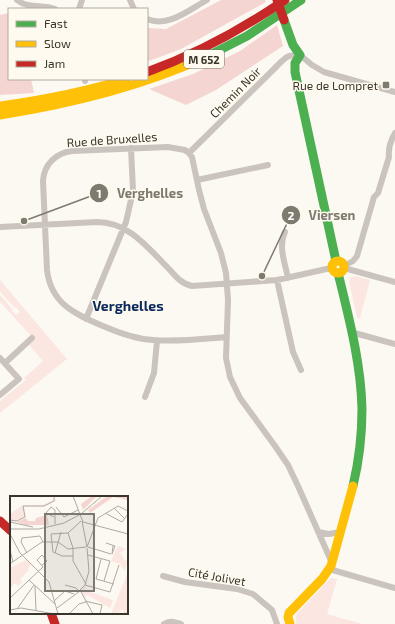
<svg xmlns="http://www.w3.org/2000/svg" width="395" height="624" font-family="'Exo 2',sans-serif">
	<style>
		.green { fill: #fbe6e2 }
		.forest { fill: #f5d5d2 }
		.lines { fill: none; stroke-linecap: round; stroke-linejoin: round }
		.street { stroke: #cac3be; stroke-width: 6 }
		.fast { stroke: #4caf50; stroke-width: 9 }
		.slow { stroke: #ffc107; stroke-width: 9 }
		.jam { stroke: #c62828; stroke-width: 9 }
		.jam-bridge { stroke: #c62828; stroke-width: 9 }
		.poi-dot { fill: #7e7a70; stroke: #fffaef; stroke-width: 1.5 }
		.labels { text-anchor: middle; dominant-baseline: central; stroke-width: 3; stroke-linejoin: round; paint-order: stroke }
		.shield { fill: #fffaef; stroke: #757065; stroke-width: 1 }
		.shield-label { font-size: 11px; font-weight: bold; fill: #3a352a }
		.poi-label { font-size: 12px; fill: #3a352a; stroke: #fffaef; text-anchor: end }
		.street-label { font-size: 12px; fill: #3a352a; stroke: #fffaef }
		.quarter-label { font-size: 14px; font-weight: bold; fill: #0a295d; stroke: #fffaef }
		.inset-road { fill: none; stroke: #aeaba2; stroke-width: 1 }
		.view { fill: #7e7a70; fill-opacity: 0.15; stroke: #7e7a70; stroke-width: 2 }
		.inset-edge { fill: none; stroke: #3a352a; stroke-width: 2 }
		.leader { fill: none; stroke: #7e7a70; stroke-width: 1.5 }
		.callout-dot { fill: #7e7a70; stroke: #fffaef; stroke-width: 1.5 }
		.mark-label { font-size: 12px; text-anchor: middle; font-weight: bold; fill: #fff }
		.callout-label { font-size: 13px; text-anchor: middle; font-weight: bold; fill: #7e7a70; stroke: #fffaef; stroke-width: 3; stroke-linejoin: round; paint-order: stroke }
	</style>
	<rect width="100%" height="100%" fill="#fcf9f2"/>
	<path class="green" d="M355 276 370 280 360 318H357L349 281 351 277Z
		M0 280 67 359 0 413V401L26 380 24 378 43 361 29 345 34 340V338L32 335 31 336 0 302V295L13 310 12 311 16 315 20 312 16 307 15 308 0 292Z
		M331 578 337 579 327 614 362 624H297C295 620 295 617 297 613Z"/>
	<path class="forest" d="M221 0H265L266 2 181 49 149 61 147 57V27L149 28 166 29Z
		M9 13V79H31L34 93 0 95V15Z
		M277 25 283 46 216 90 186 105 149 89 193 74 240 51Z"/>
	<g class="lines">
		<path class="street" d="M17 0C28 9 43 4 55 9
			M130 0 134 9
			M79 9 82 0
			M147 19C168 28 189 10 207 0
			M85 79V81
			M189 153 276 67C286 57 286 55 300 55L312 65 324 72 395 92
			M197 180 268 165
			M0 227 97 222C129 222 148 248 170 270 176 277 182 284 192 286L277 280 331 268
			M285 232C278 246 285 263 288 278
			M344 266 353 261 357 256 374 197 378 193 389 157C388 149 391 140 395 133
			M344 268 395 282
			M277 280 293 352 301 370
			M86 319 126 222 133 191 131 148
			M351 332 395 344
			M226 337C202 339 177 342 153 340 136 339 119 333 103 326 75 314 51 304 47 270L43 181C44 164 56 153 72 151L168 147 185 150 189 153 192 157 199 190 204 209 221 253 226 273 228 300 226 358 230 377 240 398 275 446 288 465 298 486 332 563
			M0 358 19 379 0 395
			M5 363 32 338
			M145 397 154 373 157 341
			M318 532 329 534 341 532
			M329 569 395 588
			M163 576 185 582 237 589 253 594 272 610 277 624
			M164 624C170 620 175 622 181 624"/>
		<path class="fast" d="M284 20 293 45 300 55 295 63V72L336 261
			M206 57 247 36 301 0
			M338 273C349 318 361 363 362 409 362 435 359 461 353 486"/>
		<path class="slow" d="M0 106C43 100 85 92 126 79
			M0 115C71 104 140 87 206 57
			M332 267a6 6 0 1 1 12 0a6 6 0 1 1-12 0Z
			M290 624 288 617 289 613 322 579 331 566 353 486"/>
		<path class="jam" d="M147 72C197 54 241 30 285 0
			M0 521 11 531
			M51 613 55 624"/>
		<path class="jam-bridge" d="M277 0 284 20"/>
	</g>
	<rect class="poi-dot" x="382" y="81" width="8" height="8" rx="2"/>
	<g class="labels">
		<rect class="shield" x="184" y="50" width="40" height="18" rx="3"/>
		<g class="shield-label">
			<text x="204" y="59">M 652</text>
		</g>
		<g class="poi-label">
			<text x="378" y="85">Rue de Lompret</text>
		</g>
		<g class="street-label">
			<text transform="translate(235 92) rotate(-45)">Chemin Noir</text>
			<text transform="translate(112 139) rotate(-4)">Rue de Bruxelles</text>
			<text transform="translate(217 576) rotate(10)">Cité Jolivet</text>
		</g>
		<g class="quarter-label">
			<text x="128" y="305">Verghelles</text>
		</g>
	</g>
	<g transform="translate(10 496)">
		<rect width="118" height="118" fill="#fcf9f2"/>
		<path d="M45 0 46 5 32 11 14 10 16 22 0 27V18L13 9H32L44 4ZM108 50 116 53 110 57 115 65 118 63 115 75 110 68 101 65ZM16 64 21 69 18 72 19 74 10 83 12 86 8 90 5 87 0 92V72ZM118 76V118H114L113 113 107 118H101ZM76 90 75 94 103 104 100 112 79 100 76 99 75 102 71 94Z" fill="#fbe6e2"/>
		<path d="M82 0H87L73 14 71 8ZM97 0H116L118 4 103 1 80 17 78 14ZM37 19 39 29H15L7 26 16 22 18 25H25L26 22Z" fill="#f5d5d2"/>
		<path class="inset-road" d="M63 0 73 26 118 38M46 11 54 21 68 14M104 12 114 22M95 17 112 26 118 18M44 21 36 17 41 11 45 14V28M0 24 7 25 15 21 13 10H34L44 5V0M72 25 77 51M0 26 23 31M0 33H29L54 27 71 18 92 0M58 37 71 25M0 38 10 57 39 86 48 118M96 47 105 50 102 58 103 50M77 51 88 22 108 10 118 15M78 51 101 58M77 52 79 75 75 89 70 94 83 118M0 54 3 66M17 57 11 46 12 42 30 40 33 46M45 57 51 36M78 59 100 65 94 85M63 60H52L43 56 41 38 58 37 63 52V65L76 88M91 63 86 83 104 88M1 67 32 46H48L58 53 76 51M19 84 45 108M55 89 66 92 69 95M75 89 100 96 109 69M25 90 26 115M0 102 33 71 27 64 32 59 37 65 32 69M44 105 55 95 64 98M75 105 92 109 90 118M47 112 70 95M7 113 24 89M0 114 11 112 45 118M59 118 69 108 76 106"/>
		<path class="view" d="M35 18H84V95H35Z"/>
		<rect width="118" height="118" class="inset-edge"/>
	</g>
	<path class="leader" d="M24 221L99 193M262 276L291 215"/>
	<g class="callout-dot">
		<circle cx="24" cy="221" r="4"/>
		<circle cx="262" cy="276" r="4"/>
		<circle cx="99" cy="193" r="10"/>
		<circle cx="291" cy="215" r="10"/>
	</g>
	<g class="mark-label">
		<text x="99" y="198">1</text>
		<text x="291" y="220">2</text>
	</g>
	<g class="callout-label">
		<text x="150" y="198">Verghelles</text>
		<text x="332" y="220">Viersen</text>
	</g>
	<rect x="8" y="8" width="140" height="72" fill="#fffaef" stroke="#b0aba0"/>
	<rect x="16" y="21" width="20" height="6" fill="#4caf50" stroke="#b0aba0"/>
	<text x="44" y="28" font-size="12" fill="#3a352a">Fast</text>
	<rect x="16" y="41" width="20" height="6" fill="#ffc107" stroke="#b0aba0"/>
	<text x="44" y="48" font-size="12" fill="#3a352a">Slow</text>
	<rect x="16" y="61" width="20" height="6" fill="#c62828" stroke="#b0aba0"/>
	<text x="44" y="68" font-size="12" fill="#3a352a">Jam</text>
</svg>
